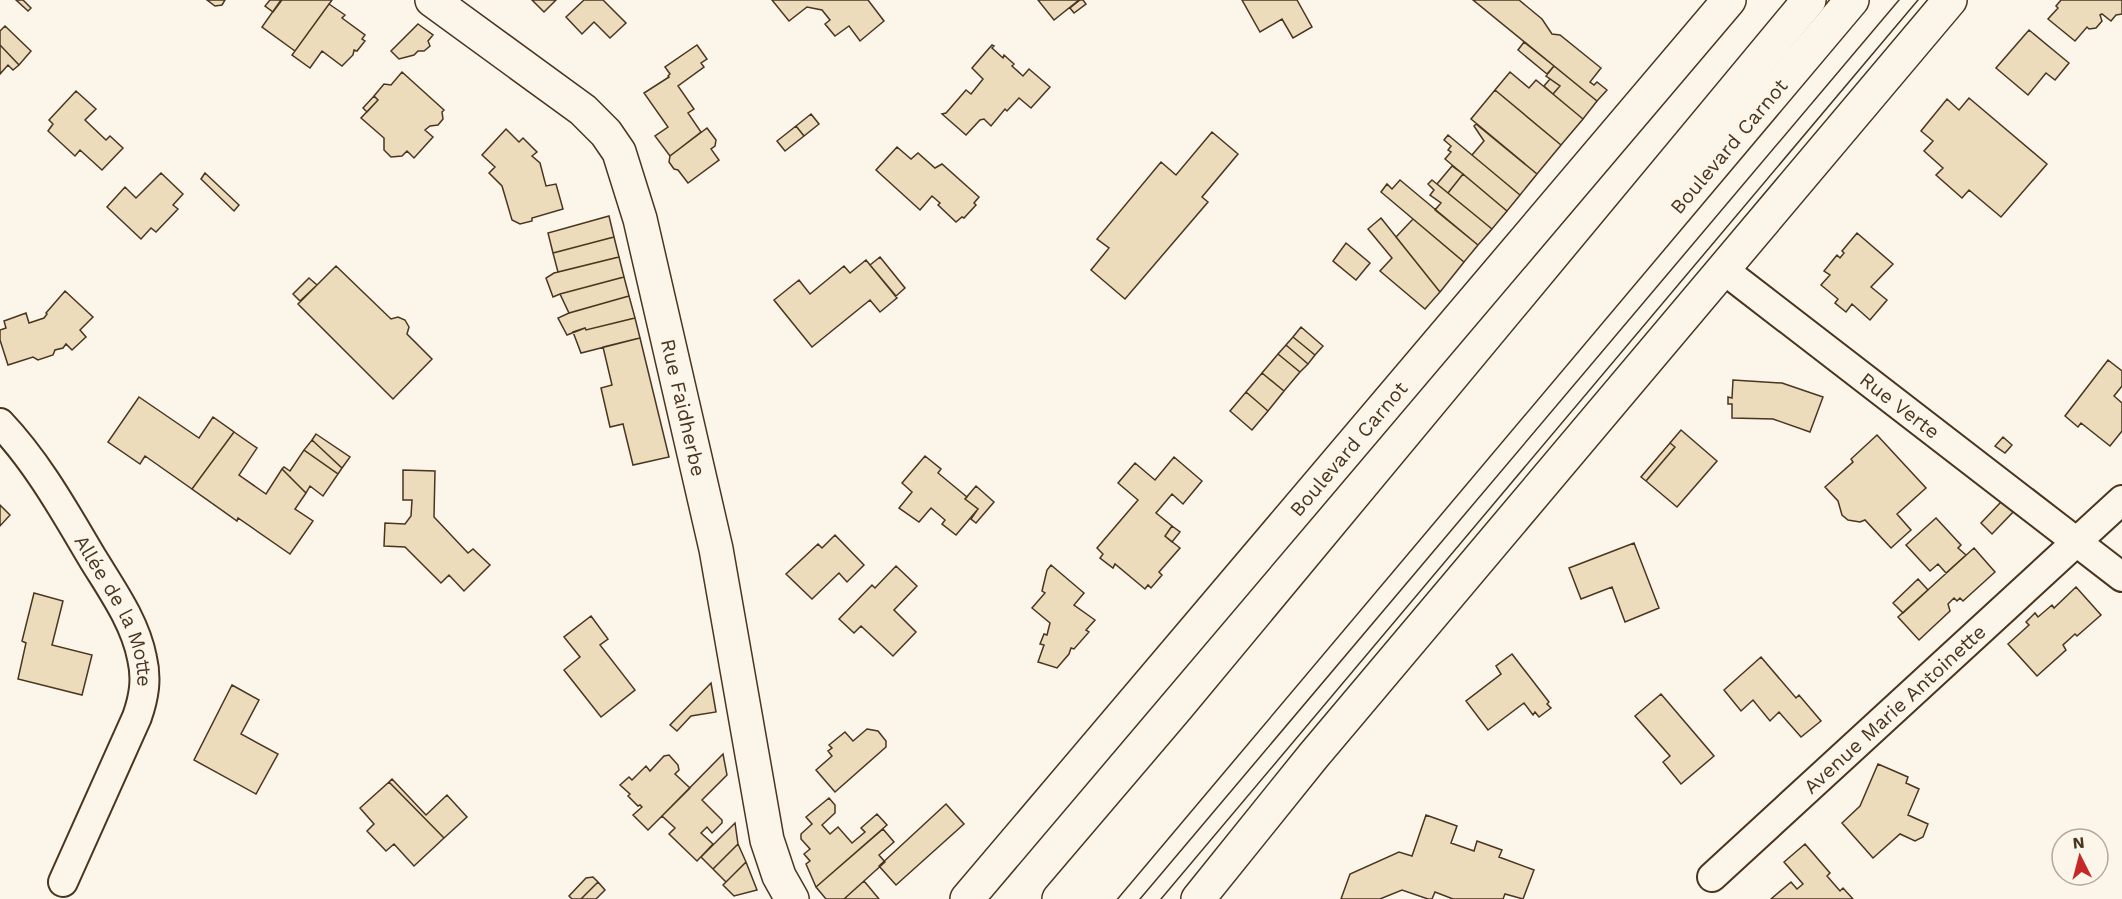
<svg xmlns="http://www.w3.org/2000/svg" width="2122" height="899" font-family="'Work Sans',sans-serif">
	<style>
		.building { fill: #ecdcbc; stroke: #4a3520; stroke-width: 1.5 }
		.lines { fill: none; stroke-linecap: round; stroke-linejoin: round }
		.minor-casing { stroke: #4a3520; stroke-width: 32 }
		.tertiary-casing { stroke: #4a3520; stroke-width: 36 }
		.primary-casing { stroke: #4a3520; stroke-width: 36 }
		.minor { stroke: #fbf6e9; stroke-width: 28 }
		.tertiary { stroke: #fbf6e9; stroke-width: 33 }
		.primary { stroke: #fbf6e9; stroke-width: 33 }
		.tram { stroke: #4a3520; stroke-width: 1.5 }
		.labels { text-anchor: middle; dominant-baseline: central; stroke-width: 4.5; stroke-linejoin: round; paint-order: stroke }
		.street-label { font-size: 20px; fill: #4a3520; stroke: #fbf6e9 }
	</style>
	<rect width="100%" height="100%" fill="#fbf6e9"/>
	<path class="building" d="M16 0H23L31 8 28 11Z
		M207 0H225L222 5 215 6Z
		M270 0H282L273 12 265 6Z
		M281 0H332L295 51 262 27Z
		M532 0H556L544 12Z
		M584 0H603L626 23 610 38 594 22 582 34 566 17Z
		M772 0H868L884 21 860 41 849 26 835 36 825 24 830 20 822 10 807 7 789 21Z
		M1038 0H1079L1054 20Z
		M1080 0H1083L1086 4 1074 13 1070 8Z
		M1242 0H1297L1312 27 1293 38 1282 19 1260 32Z
		M1473 0H1519L1542 19 1552 34 1560 35 1601 68 1590 82 1594 85 1597 82 1607 90 1597 101Z
		M2061 0H2122V14L2116 15 2111 21 2102 14 2100 15 2102 21 2096 28 2089 29 2087 27 2075 41 2048 19 2058 8 2056 6Z
		M329 4 345 15 342 18 365 35 362 39 365 41 357 51 354 50 353 55 342 66 322 51 310 68 292 55Z
		M418 24 433 35 428 41 430 46 424 51H418L414 55 399 59 391 51Z
		M5 26 31 51 19 65 0 45V31Z
		M2029 30 2069 63 2055 80 2046 73 2028 95 1996 68Z
		M1524 42 1554 66 1547 74 1518 50Z
		M0 45 19 65 13 70 8 65 0 74Z
		M697 45 707 59 701 63 704 67 678 86 694 109 688 113 701 132 670 156 655 136 668 127 644 93 669 77 668 76 670 74 665 67Z
		M992 45 994 46 992 48 1003 58 1004 55 1014 64 1012 66 1023 76 1029 69 1050 87 1031 108 1019 98 1007 111 1005 109 991 126 984 119 980 120 966 135 942 114 946 113 966 90 971 94 983 79 972 68Z
		M1554 66 1597 101 1583 119 1553 94 1560 86 1546 76Z
		M402 72 444 110 442 112 443 119 438 125 430 126 425 130 433 137 414 158 407 151 402 156 391 157 384 150V138L361 118 378 100 374 96 384 84 391 85Z
		M1510 72 1529 88 1536 80 1583 119 1561 145 1495 90Z
		M1550 79 1560 86 1553 94 1544 86Z
		M1495 90 1561 145 1537 174 1471 119Z
		M76 91 96 109 85 120 106 140 110 136 123 148 102 170 80 150 75 156 48 131 53 124 49 120Z
		M374 96 378 100 367 112 363 108Z
		M1969 98 2047 164 2001 217 1969 190 1962 198 1936 175 1943 168 1924 151 1933 141 1921 131 1947 99 1959 110Z
		M811 114 819 124 804 136 796 126Z
		M1476 124 1537 174 1520 195 1472 155 1484 141 1474 126Z
		M796 126 804 136 785 151 777 141Z
		M707 128 716 140 715 146 711 149 719 160 688 183 678 170 674 169 669 162 670 156Z
		M506 129 519 142 523 138 537 152 532 156 540 163 546 186 556 184 563 209 532 218V221L520 224 512 220 502 186 489 173 495 167 482 155Z
		M1212 132 1238 154 1202 197 1208 202 1125 299 1091 270 1109 248 1097 239 1161 162 1176 175Z
		M1448 135 1520 195 1507 211 1445 159 1451 152 1448 150 1451 146 1444 140Z
		M897 147 911 159 918 153 935 168 942 164 979 197 974 203 976 205 964 218 962 217 956 222 938 205 940 203 932 196 920 210 876 170Z
		M1452 166 1463 174 1448 193 1437 184Z
		M161 173 183 194 173 205 178 209 156 232 151 228 141 239 107 207 125 187 136 198Z
		M205 173 239 205 234 211 201 179Z
		M1463 174 1507 211 1492 229 1448 193Z
		M1400 180 1478 245 1464 262 1381 192 1387 184 1392 189Z
		M1432 180 1492 229 1478 245 1435 210 1441 203 1430 195 1434 190 1428 184Z
		M609 216 614 237 553 253 548 233Z
		M1381 218 1440 292 1425 309 1380 271 1392 258 1368 229Z
		M1413 219 1464 262 1440 292 1396 237Z
		M1857 233 1893 264 1871 287 1887 300 1870 320 1852 304 1846 312 1835 303 1838 299 1821 285 1830 275 1824 271 1837 255 1840 258 1844 253 1842 251Z
		M614 237 619 257 558 272 553 253Z
		M1346 243 1370 263 1356 280 1333 261Z
		M619 257 624 277 560 294 553 297 546 278 554 273Z
		M880 257 905 288 896 296 870 265Z
		M866 260 897 298 880 312 870 300 812 347 774 300 799 280 810 294 844 266 850 273Z
		M336 266 391 319 398 317 405 320 409 327 407 334 432 359 393 399 298 304Z
		M624 277 629 296 569 313 560 294Z
		M309 278 317 285 300 301 293 294Z
		M65 291 93 317 80 330 86 337 72 350 66 344 63 348 55 350 53 355 38 360 33 357 8 365 0 340V330L6 328 4 321 26 313 29 323 44 318 47 314 46 313Z
		M629 296 635 318 586 330 585 328 567 335 558 318 569 313Z
		M635 318 640 338 581 353 573 332 585 328 586 330Z
		M1301 327 1323 346 1315 355 1293 337Z
		M1293 337 1315 355 1308 364 1286 345Z
		M640 338 669 457 633 465 623 424 610 427 601 388 612 385 603 347Z
		M1286 345 1308 364 1300 372 1278 354Z
		M1278 354 1300 372 1284 391 1262 373Z
		M2108 360 2122 371V386L2114 396 2122 403V431L2110 446 2081 423 2078 427 2065 416Z
		M1262 373 1284 391 1268 411 1246 392Z
		M1733 380 1782 383 1823 397 1810 432 1773 419 1732 418V404H1728V397L1732 398Z
		M1246 392 1268 411 1252 430 1230 411Z
		M139 397 199 438 213 417 234 432 192 489 145 456 140 464 108 442Z
		M1681 430 1717 461 1677 507 1646 481 1675 447 1670 443Z
		M234 432 257 448 239 475 266 494 282 469 306 493 295 509 313 521 290 554 238 518 237 521 192 489Z
		M316 434 350 457 342 468 312 440Z
		M1877 435 1926 488 1897 514 1911 530 1891 548 1865 520 1860 522 1848 520 1842 515 1838 501 1825 487 1853 462 1851 459Z
		M2003 437 2012 445 2005 453 1995 446Z
		M312 440 342 468 338 474 304 450Z
		M1670 443 1675 447 1646 481 1641 477Z
		M304 450 338 474 323 496 310 486 306 493 282 469 284 467 290 471Z
		M925 456 941 469 938 473 967 497 965 499 978 509 956 535 942 524 945 520 931 508 919 522 899 508 912 492 902 483Z
		M1174 457 1202 481 1183 504 1172 494 1156 513 1172 526 1165 536 1180 548 1159 572 1162 575 1151 588 1148 585 1145 589 1115 564 1113 568 1100 558 1103 554 1097 548 1138 500 1118 483 1135 463 1155 480Z
		M403 470 435 471 434 517 468 553 473 549 490 565 464 591 449 575 441 583 405 547 384 546 385 523 405 524 411 516 412 500H403Z
		M976 486 994 502 976 523 971 519 978 509 965 499Z
		M2001 502 2014 511 1992 534 1981 523Z
		M0 505 10 515 0 526Z
		M1936 518 1961 545 1958 548 1966 555 1946 573 1938 564 1930 571 1906 545Z
		M1172 526 1180 532 1172 542 1165 536Z
		M835 535 864 565 847 582 839 573 812 599 786 574 818 544 822 548Z
		M1634 543 1659 608 1625 622 1612 587 1581 599 1569 568Z
		M1974 548 1995 572 1963 601 1960 598 1957 601 1954 598 1948 604 1950 611 1919 640 1898 617Z
		M1051 565 1084 593 1074 605 1095 620 1086 630 1089 632 1074 649 1071 648 1069 654 1057 668 1038 662 1044 645 1040 644 1044 634 1047 635 1050 623 1032 608 1045 593 1042 591 1047 570Z
		M896 566 917 586 894 610 916 632 893 656 861 626 854 633 839 619 872 585 875 588Z
		M1918 579 1928 590 1903 613 1893 603Z
		M2076 587 2101 615 2077 636 2075 634 2063 645 2066 650 2037 676 2008 644 2029 625 2026 622 2035 613 2038 617 2052 605 2054 608Z
		M34 593 63 601 52 645 92 655 82 695 18 679 26 643 22 641Z
		M591 616 608 639 600 645 635 690 601 717 564 670 580 657 564 637Z
		M1512 654 1549 702 1547 704 1551 708 1539 717 1535 712 1533 715 1524 703 1488 730 1466 701 1501 674 1496 666Z
		M1761 657 1796 698 1799 695 1821 721 1801 737 1779 712 1770 721 1753 700 1741 711 1724 690Z
		M711 683 716 712 691 716 677 731 670 725Z
		M232 685 259 700 241 734 278 754 256 794 194 760Z
		M1661 694 1714 756 1681 784 1663 762 1670 756 1635 716Z
		M867 729 878 731 886 741V747L835 792 816 770 832 756 828 751 832 748 829 745 845 732 853 741Z
		M723 754 727 775 702 800 722 820V823L712 833 707 827 701 833 713 844 697 861 669 834 675 828 662 816Z
		M669 755 678 765 679 770 675 774 690 788 648 830 633 815 642 807 640 805 638 806 628 796 630 794 620 785 629 777 632 780 646 766 650 771 664 756Z
		M1878 764 1908 777 1906 783 1919 789 1908 815 1928 824 1923 837 1915 841 1900 834 1873 858 1842 823 1860 806Z
		M392 779 426 815 447 795 467 817 444 838 389 782Z
		M389 782 444 838 414 866 394 844 386 851 367 831 374 824 360 808Z
		M829 798 835 805V813L822 825 830 834 838 827 852 843 865 832 861 828 877 814 887 825 816 887 806 864 810 861 804 854 810 849 801 839V834L812 824 806 817Z
		M946 804 964 824 896 885 879 866Z
		M1426 815 1457 826 1451 843 1474 851 1477 841 1502 850 1499 857 1534 870 1523 899 1505 894 1503 899H1453L1435 892 1432 899H1428L1402 890 1380 899H1341L1350 874 1399 852 1412 856Z
		M735 823 738 844 713 869 701 857Z
		M883 829 894 842 879 855 885 862 844 899H826L816 887Z
		M738 844 746 862 726 882 713 869Z
		M1805 844 1830 873 1827 876 1840 891 1843 888 1853 899H1771L1791 882 1797 889 1803 884 1784 862Z
		M746 862 757 890 734 896 723 885Z
		M593 877 598 882 581 899H572L569 896 586 878Z
		M864 881 879 899H844Z
		M598 882 605 890 596 899H581Z"/>
	<g class="lines">
		<defs>
			<g id="minor">
				<path id="s1" d="M1724 270 2122 577"/>
				<path id="s2" d="M0 423C38 463 65 512 93 559 112 590 135 622 142 658 147 679 144 697 137 717L63 882"/>
				<path id="s3" d="M1712 877 2122 500"/>
			</g>
			<g id="tertiary">
				<path id="s4" d="M432 0 583 110 606 133 619 152 640 219 716 549 767 840 779 876 792 899"/>
				<path id="s5" d="M967 899 1729 0"/>
				<path d="M1198 899 1314 755 1950 0"/>
			</g>
			<g id="primary">
				<path d="M1059 899 1203 730 1809 0"/>
				<path id="s6" d="M1095 899 1852 0"/>
			</g>
		</defs>
		<use href="#minor" class="minor-casing"/>
		<use href="#tertiary" class="tertiary-casing"/>
		<use href="#primary" class="primary-casing"/>
		<use href="#minor" class="minor"/>
		<use href="#tertiary" class="tertiary"/>
		<use href="#primary" class="primary"/>
		<path class="tram" d="M1140 899 1899 0
			M1161 899 1918 0"/>
	</g>
	<g class="labels">
		<g class="street-label">
			<text stroke="none"><textPath href="#s6" startOffset="984">Boulevard Carnot</textPath></text>
			<text stroke="none"><textPath href="#s1" startOffset="222">Rue Verte</textPath></text>
			<text stroke="none"><textPath href="#s4" startOffset="506">Rue Faidherbe</textPath></text>
			<text stroke="none"><textPath href="#s5" startOffset="590">Boulevard Carnot</textPath></text>
			<text stroke="none"><textPath href="#s2" startOffset="222">Allée de la Motte</textPath></text>
			<text stroke="none"><textPath href="#s3" startOffset="248">Avenue Marie Antoinette</textPath></text>
		</g>
	</g>
	<g transform="translate(2080 857) rotate(354)"><circle r="28" fill="#fbf6e9" stroke="#b4a999" stroke-width="1.5"/>
	<path d="M0-4.5L10 22L0 15L-10 22Z" fill="#c62828"/>
	<text y="-9" font-size="16" font-weight="bold" text-anchor="middle" fill="#4a3520">N</text>
	</g>
</svg>
